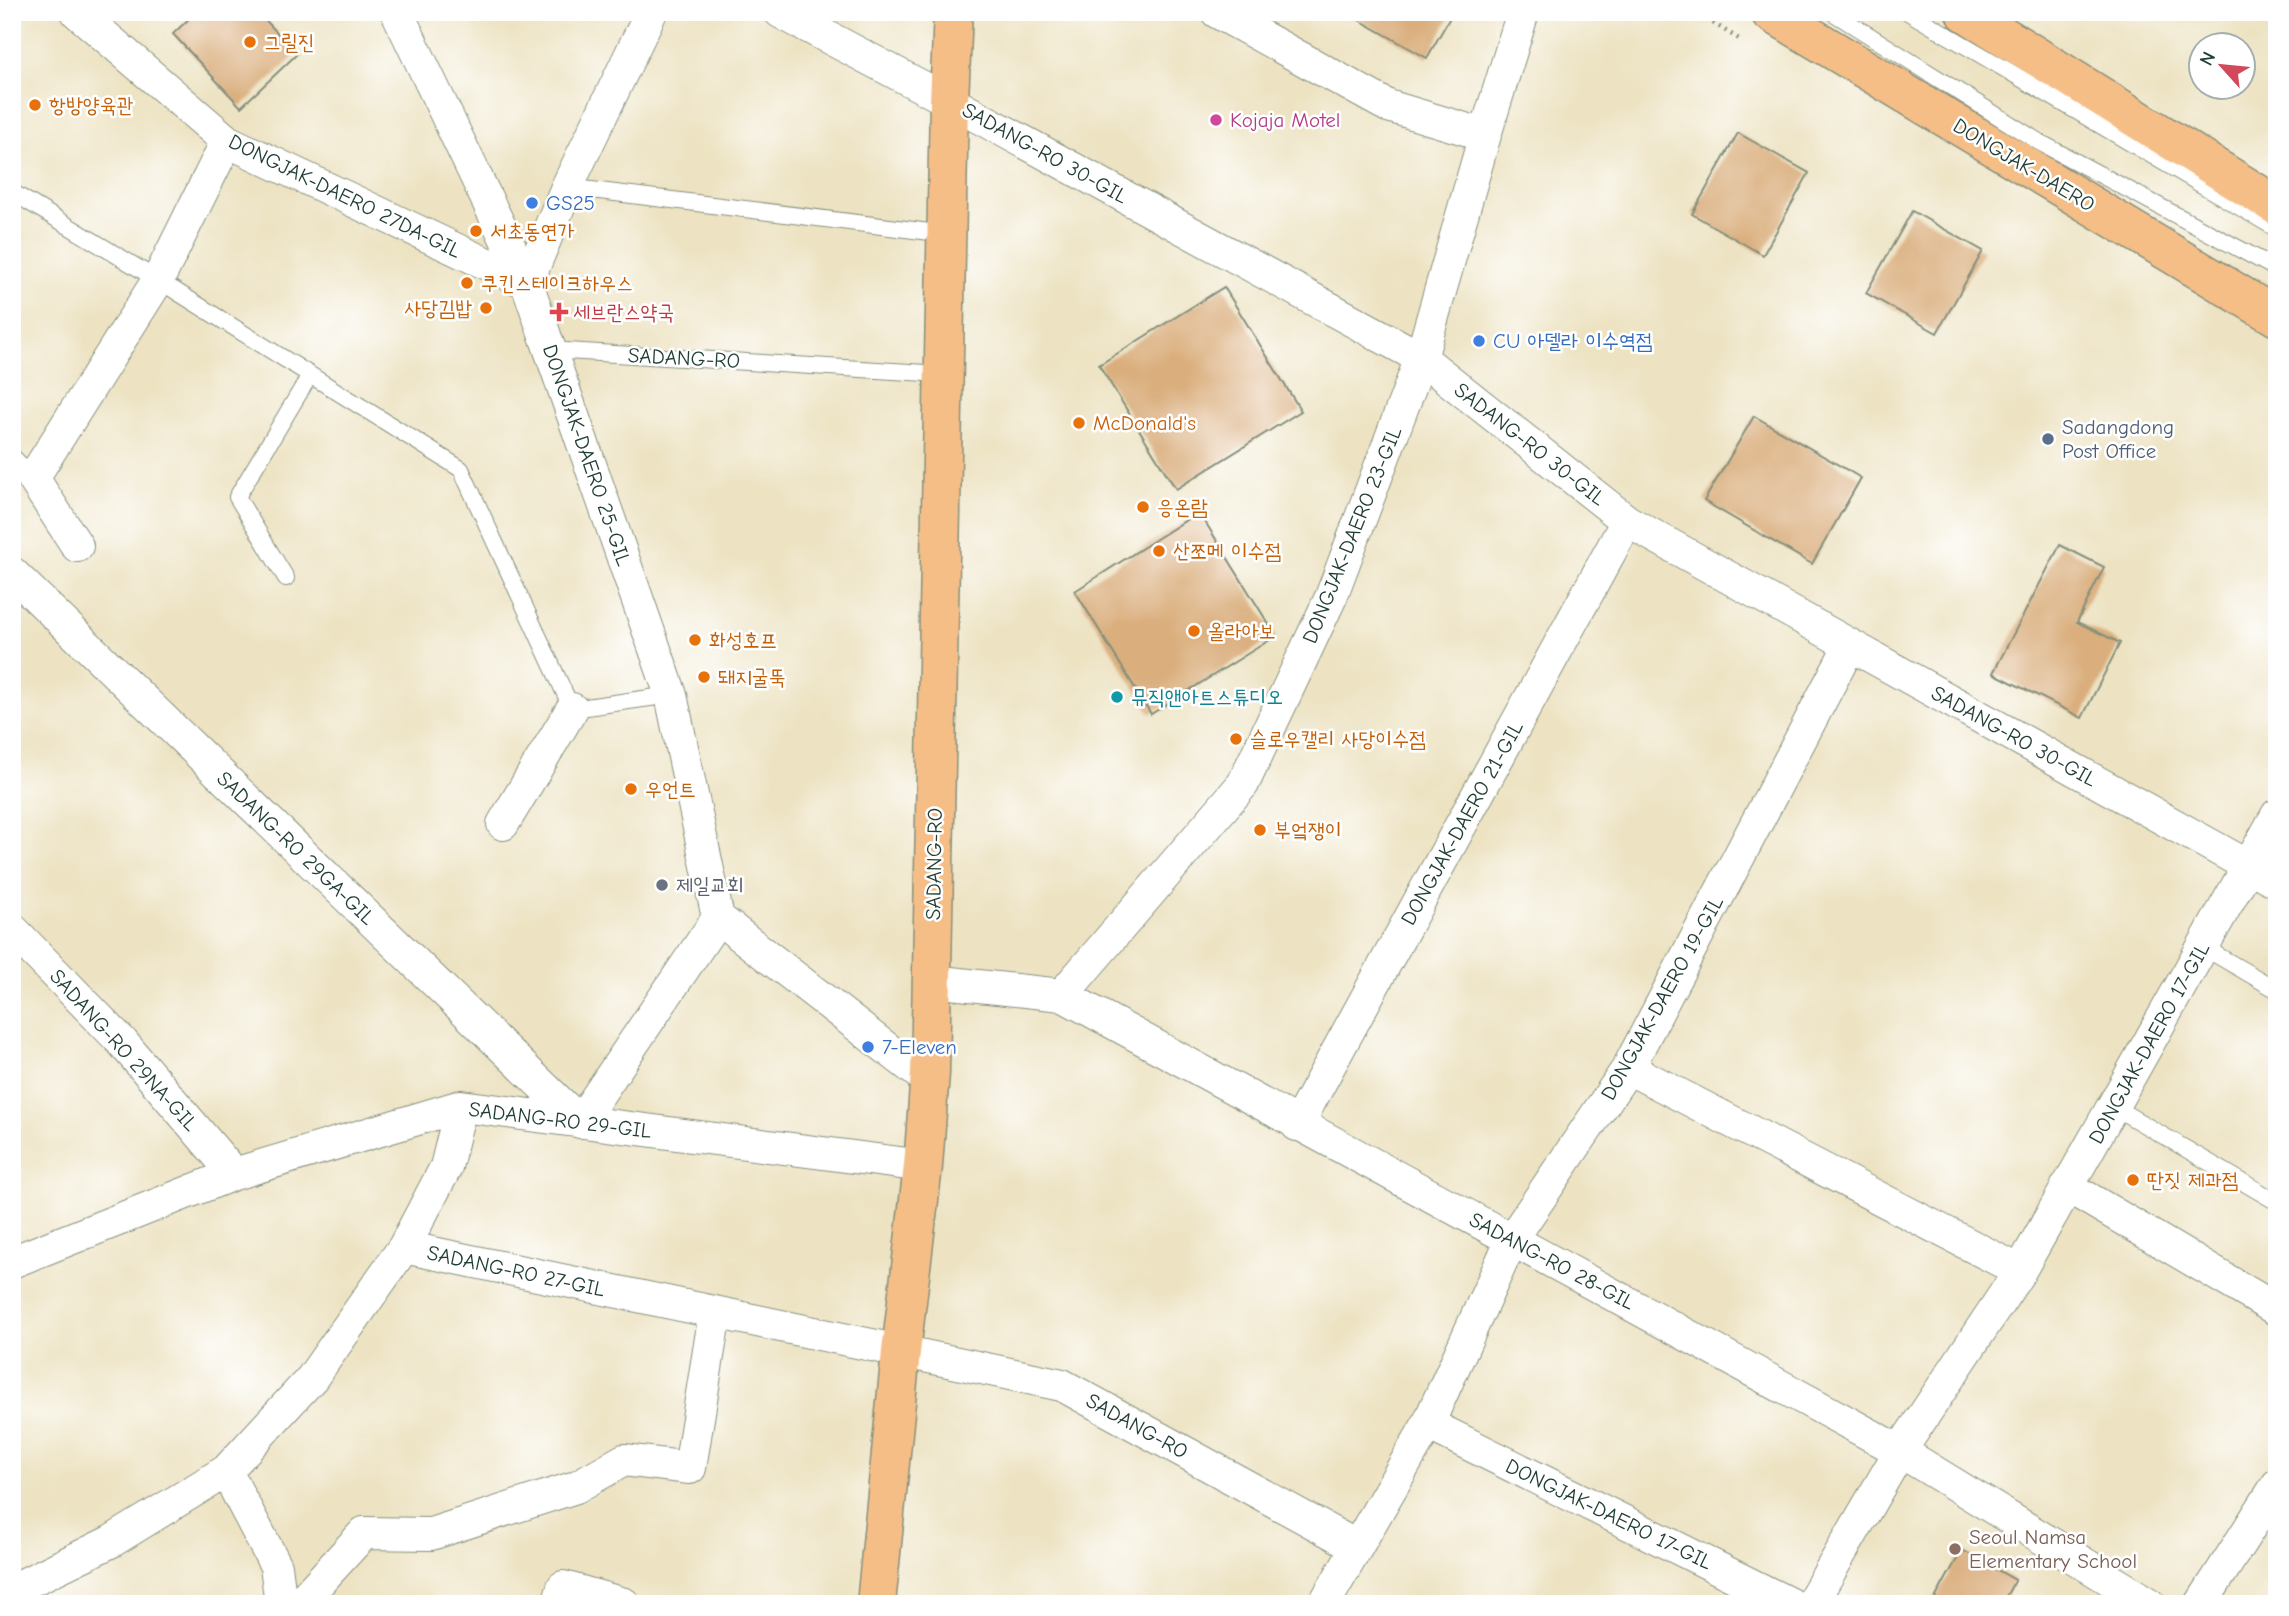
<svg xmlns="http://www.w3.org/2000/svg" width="2289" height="1616" font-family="'Comic Neue','Poor Story',sans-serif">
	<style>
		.building { fill: #daae7d }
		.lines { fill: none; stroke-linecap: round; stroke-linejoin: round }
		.service-casing { stroke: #86907c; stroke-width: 18 }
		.minor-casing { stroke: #86907c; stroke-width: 34 }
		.primary-casing { stroke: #86907c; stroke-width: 41 }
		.path { stroke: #86907c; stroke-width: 4.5; stroke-dasharray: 2 5; stroke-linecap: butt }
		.service { stroke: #fff; stroke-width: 16 }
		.minor { stroke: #fff; stroke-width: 32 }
		.primary { stroke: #f6be87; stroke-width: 38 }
		.food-dot { fill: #e8710a; stroke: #fff; stroke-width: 2.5 }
		.hotel-dot { fill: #d1479c; stroke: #fff; stroke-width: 2.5 }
		.shop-dot { fill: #3f7fe0; stroke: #fff; stroke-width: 2.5 }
		.health-dot { fill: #e0444e; stroke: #fff; stroke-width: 2.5 }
		.service-dot { fill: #5c6f8a; stroke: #fff; stroke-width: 2.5 }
		.culture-dot { fill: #0f9aa8; stroke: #fff; stroke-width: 2.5 }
		.worship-dot { fill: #6b7280; stroke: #fff; stroke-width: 2.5 }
		.education-dot { fill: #8d6e63; stroke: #fff; stroke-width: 2.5 }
		.labels { text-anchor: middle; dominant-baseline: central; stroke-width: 5; stroke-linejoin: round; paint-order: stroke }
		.food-label { font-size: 21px; fill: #c56008; stroke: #fff; text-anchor: start }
		.hotel-label { font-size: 21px; fill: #b23c85; stroke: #fff; text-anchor: start }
		.street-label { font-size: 21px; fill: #1f3d34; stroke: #fff }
		.shop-label { font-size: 21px; fill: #366cbe; stroke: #fff; text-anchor: start }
		.health-label { font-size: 21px; fill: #be3a42; stroke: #fff; text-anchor: start }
		.service-label { font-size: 21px; fill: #4e5e75; stroke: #fff; text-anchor: start }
		.culture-label { font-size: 21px; fill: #0d838f; stroke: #fff; text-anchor: start }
		.worship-label { font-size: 21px; fill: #5b616d; stroke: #fff; text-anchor: start }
		.education-label { font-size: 21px; fill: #785e54; stroke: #fff; text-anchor: start }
	</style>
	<rect width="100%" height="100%" fill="#fff"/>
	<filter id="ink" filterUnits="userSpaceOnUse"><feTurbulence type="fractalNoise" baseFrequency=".0143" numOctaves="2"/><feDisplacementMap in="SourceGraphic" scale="14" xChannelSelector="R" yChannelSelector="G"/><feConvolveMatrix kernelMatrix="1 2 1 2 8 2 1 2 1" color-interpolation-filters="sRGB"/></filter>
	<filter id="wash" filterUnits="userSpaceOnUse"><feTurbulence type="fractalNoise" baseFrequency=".00686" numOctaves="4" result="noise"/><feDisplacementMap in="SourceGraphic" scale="28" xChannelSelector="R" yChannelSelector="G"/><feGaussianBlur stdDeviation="1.57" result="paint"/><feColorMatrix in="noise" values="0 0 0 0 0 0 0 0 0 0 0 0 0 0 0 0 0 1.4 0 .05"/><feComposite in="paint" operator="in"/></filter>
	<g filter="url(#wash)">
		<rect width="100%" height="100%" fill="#ede3c3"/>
		<g id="blocks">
			<path class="building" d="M196 12H258L297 54 241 107 173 34Z
				M1345 12H1453L1427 58Z
				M1738 133 1809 173 1763 255 1692 214Z
				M1912 211 1983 251 1937 333 1866 293Z
				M1224 287 1301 411 1176 489 1099 365Z
				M1754 416 1861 478 1812 564 1704 501Z
				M1199 512 1276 636 1151 714 1075 591Z
				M2060 545 2104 567 2077 622 2120 643 2082 718 1993 673Z
				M1962 1550 2015 1580 2002 1604H1932Z"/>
		</g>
	</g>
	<g filter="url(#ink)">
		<use href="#blocks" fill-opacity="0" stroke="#86907c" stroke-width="2"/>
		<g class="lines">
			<defs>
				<path id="service" d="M1832 12 2039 142 2277 269
					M1908 12 2277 229
					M567 187 946 234
					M12 192 158 280 461 469 572 709 671 695
					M550 350 943 374
					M12 456 33 478
					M286 578 237 497 310 375
					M2203 947 2277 990
					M2114 1107 2277 1202"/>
				<path id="minor" d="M77 12 227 141 527 283 567 187 651 12
					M780 12 949 101 1421 358 1627 521 2277 882
					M1217 12 1388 106 1485 135
					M77 546 33 478 158 280 227 141
					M12 573 580 1122 718 918 671 695 550 350 527 283 397 12
					M503 824 572 709
					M718 918 929 1081
					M12 929 123 1043 234 1174
					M932 981 1062 995 1900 1451 2150 1604
					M1062 995 1243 784 1331 597 1421 358 1485 135 1523 12
					M1628 1068 2020 1271
					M1297 1125 1627 521
					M2067 1186 2277 1310
					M404 1247 1062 1385 1356 1546
					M12 1262 234 1174 461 1106 923 1166
					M1428 1424 1790 1604
					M226 1471 276 1566 281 1604
					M12 1590 112 1541 226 1471 312 1378 404 1247 446 1167 461 1106
					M299 1604 364 1533 431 1534 576 1487 624 1460 690 1468 715 1313
					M558 1604 563 1587 624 1604
					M1324 1604 1428 1424 1512 1239 1628 1068 1850 645
					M1811 1604 1900 1451 2020 1271 2277 815
					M2201 1604 2277 1485"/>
				<path id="primary" d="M1770 12 2277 317
					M1965 12 2277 206
					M876 1604 901 1352 923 1166 930 1073 949 101 953 12"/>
			</defs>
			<use href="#service" class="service-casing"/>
			<use href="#minor" class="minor-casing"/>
			<use href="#primary" class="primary-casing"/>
			<path class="path" d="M1695 12 1739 39"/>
			<use href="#service" class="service"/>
			<use href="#minor" class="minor"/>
			<use href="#primary" class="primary"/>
		</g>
	</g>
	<g class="food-dot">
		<circle cx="250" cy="42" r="7"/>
		<circle cx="35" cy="105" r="7"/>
		<circle cx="476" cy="231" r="7"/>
		<circle cx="467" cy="283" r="7"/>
		<circle cx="486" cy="308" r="7"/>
		<circle cx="1079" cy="423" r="7"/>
		<circle cx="1143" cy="507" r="7"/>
		<circle cx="1159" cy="551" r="7"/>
		<circle cx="1194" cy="631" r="7"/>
		<circle cx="695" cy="640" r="7"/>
		<circle cx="704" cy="677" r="7"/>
		<circle cx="1236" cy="739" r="7"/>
		<circle cx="631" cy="789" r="7"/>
		<circle cx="1260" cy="830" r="7"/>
		<circle cx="2133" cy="1180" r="7"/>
	</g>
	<circle class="hotel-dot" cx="1216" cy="120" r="7"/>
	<g class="shop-dot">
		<circle cx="532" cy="203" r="7"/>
		<circle cx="1479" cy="341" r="7"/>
		<circle cx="868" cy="1047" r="7"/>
	</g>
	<path class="health-dot" d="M555.5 301.5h7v7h7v7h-7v7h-7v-7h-7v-7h7z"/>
	<circle class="service-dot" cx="2048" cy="439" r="7"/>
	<circle class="culture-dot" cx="1117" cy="697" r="7"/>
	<circle class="worship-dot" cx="662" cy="885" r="7"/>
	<circle class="education-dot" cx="1955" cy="1549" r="7"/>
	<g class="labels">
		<g class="food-label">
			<text x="264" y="42">그릴진</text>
			<text x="49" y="105">항방양육관</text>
			<text x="490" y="231">서초동연가</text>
			<text x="481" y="283">쿠킨스테이크하우스</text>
			<text x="472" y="308" text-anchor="end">사당김밥</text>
			<text x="1093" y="423">McDonald's</text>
			<text x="1157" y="507">응온람</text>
			<text x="1173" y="551">산쪼메 이수점</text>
			<text x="1208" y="631">올라아보</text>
			<text x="709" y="640">화성호프</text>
			<text x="718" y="677">돼지굴뚝</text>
			<text x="1250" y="739">슬로우캘리 사당이수점</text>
			<text x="645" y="789">우언트</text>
			<text x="1274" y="830">부엌쟁이</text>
			<text x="2147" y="1180">딴짓 제과점</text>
		</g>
		<g class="hotel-label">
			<text x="1230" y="120">Kojaja Motel</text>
		</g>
		<g class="street-label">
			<text transform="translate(1045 153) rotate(29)">SADANG-RO 30-GIL</text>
			<text transform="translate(2024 165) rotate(31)">DONGJAK-DAERO</text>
			<text transform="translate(345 196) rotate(26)">DONGJAK-DAERO 27DA-GIL</text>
			<text transform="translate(684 358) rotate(3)">SADANG-RO</text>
			<text transform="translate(1530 444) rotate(38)">SADANG-RO 30-GIL</text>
			<text transform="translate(587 455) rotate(71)">DONGJAK-DAERO 25-GIL</text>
			<text transform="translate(1352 535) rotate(-68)">DONGJAK-DAERO 23-GIL</text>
			<text transform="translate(2014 736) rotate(29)">SADANG-RO 30-GIL</text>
			<text transform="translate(1462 823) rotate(-61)">DONGJAK-DAERO 21-GIL</text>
			<text transform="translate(296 848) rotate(44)">SADANG-RO 29GA-GIL</text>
			<text transform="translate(934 864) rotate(-89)">SADANG-RO</text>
			<text transform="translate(1662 998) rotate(-61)">DONGJAK-DAERO 19-GIL</text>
			<text transform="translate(2149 1043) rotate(-61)">DONGJAK-DAERO 17-GIL</text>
			<text transform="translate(124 1050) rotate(48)">SADANG-RO 29NA-GIL</text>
			<text transform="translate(560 1120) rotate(7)">SADANG-RO 29-GIL</text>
			<text transform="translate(1552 1261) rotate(28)">SADANG-RO 28-GIL</text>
			<text transform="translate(516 1271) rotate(12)">SADANG-RO 27-GIL</text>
			<text transform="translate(1137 1426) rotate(29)">SADANG-RO</text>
			<text transform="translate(1609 1514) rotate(26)">DONGJAK-DAERO 17-GIL</text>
		</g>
		<g class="shop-label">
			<text x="546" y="203">GS25</text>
			<text x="1493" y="341">CU 아델라 이수역점</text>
			<text x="882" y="1047">7-Eleven</text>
		</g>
		<g class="health-label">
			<text x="573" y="312">세브란스약국</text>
		</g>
		<g class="service-label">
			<text x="2062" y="427">Sadangdong<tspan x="2062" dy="24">Post Office</tspan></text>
		</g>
		<g class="culture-label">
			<text x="1131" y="697">뮤직앤아트스튜디오</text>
		</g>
		<g class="worship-label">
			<text x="676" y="885">제일교회</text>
		</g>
		<g class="education-label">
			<text x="1969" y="1537">Seoul Namsa<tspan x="1969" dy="24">Elementary School</tspan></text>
		</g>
	</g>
	<rect width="2289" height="1616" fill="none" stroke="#fff" stroke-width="42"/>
	<g transform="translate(2222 66) rotate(297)"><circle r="33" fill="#ffffff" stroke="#a5b1ae" stroke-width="2"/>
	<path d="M0-5L12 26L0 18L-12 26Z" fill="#d1495b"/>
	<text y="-10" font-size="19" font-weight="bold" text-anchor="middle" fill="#1f3d34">N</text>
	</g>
</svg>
